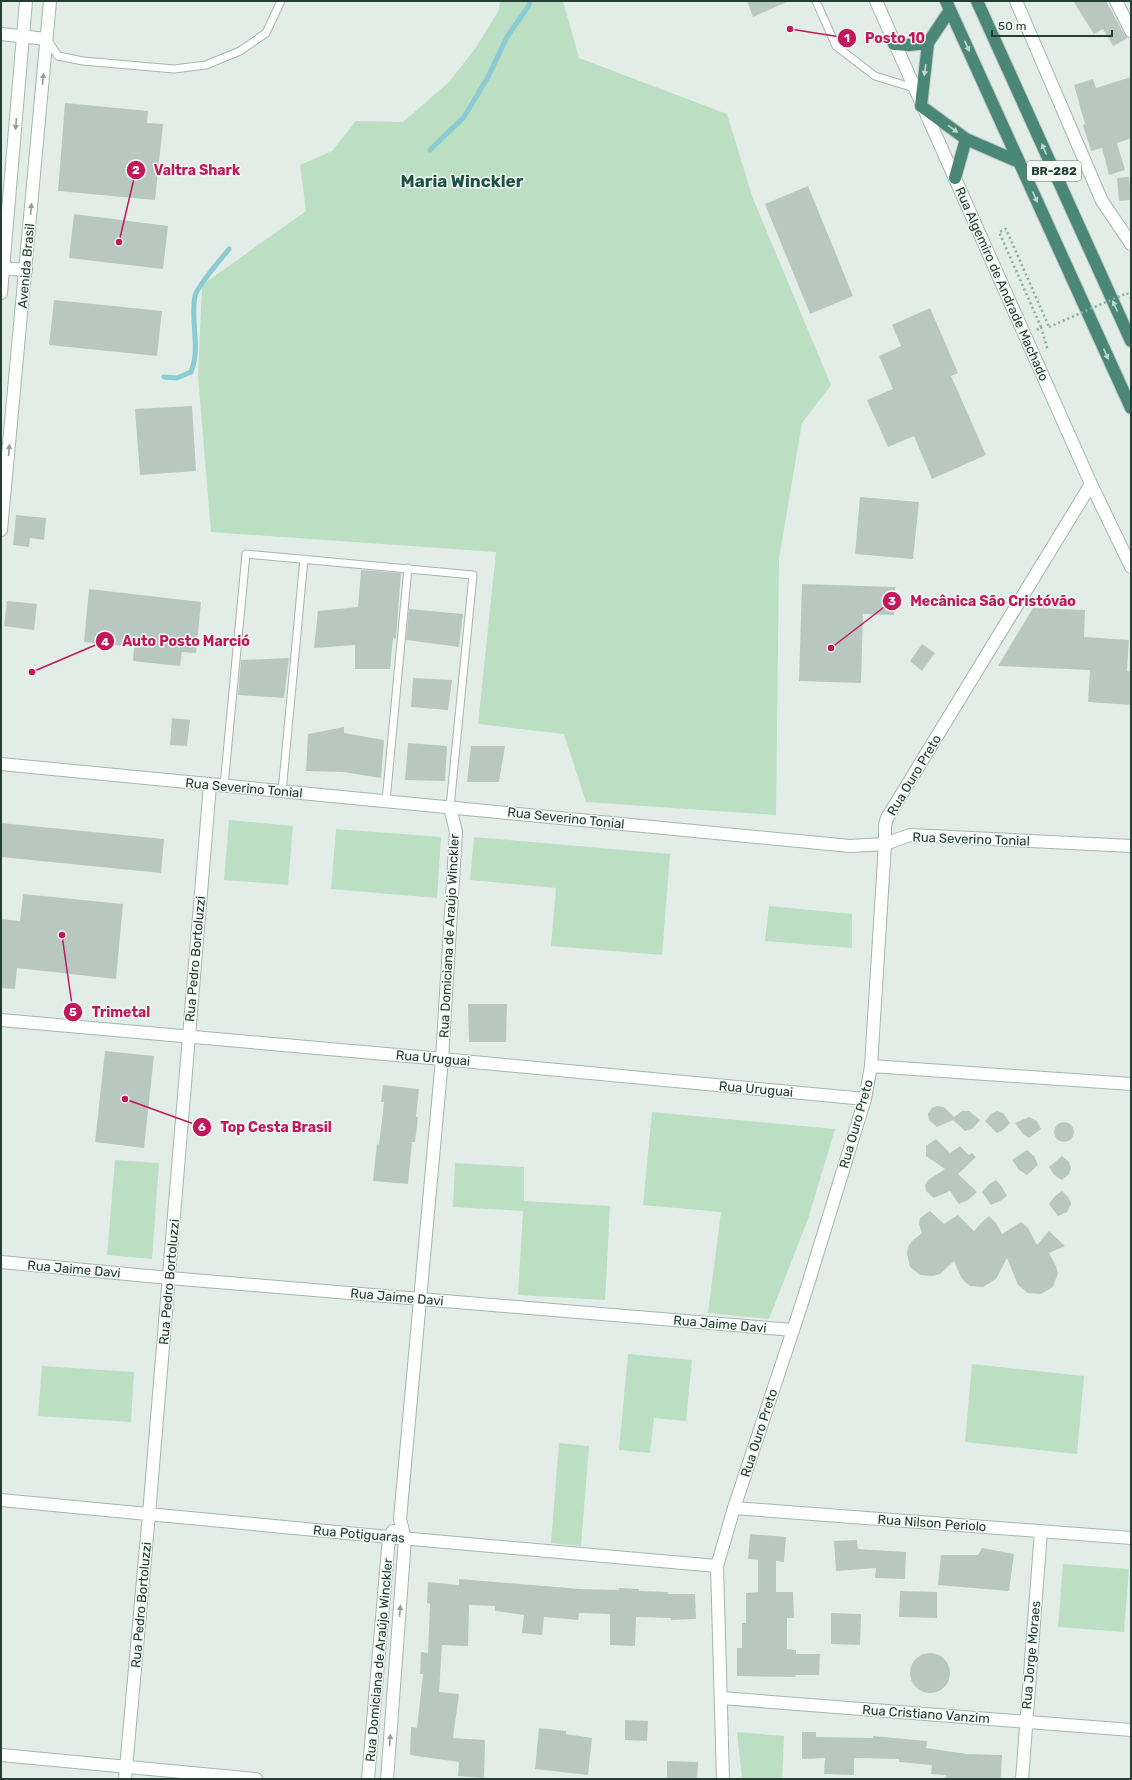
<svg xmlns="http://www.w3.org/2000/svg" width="1132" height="1780" font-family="Rubik,sans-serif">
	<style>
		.green { fill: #bcdec3 }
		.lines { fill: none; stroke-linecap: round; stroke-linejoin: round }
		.stream { stroke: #8bcbd2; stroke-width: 5 }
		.building { fill: #b8c8c1 }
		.service-casing { stroke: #a5b5af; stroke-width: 9 }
		.minor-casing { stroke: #a5b5af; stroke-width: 14 }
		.tertiary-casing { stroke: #a5b5af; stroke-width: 14 }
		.secondary-casing { stroke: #a1b9af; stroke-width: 14 }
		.trunk-casing { stroke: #c1c9c6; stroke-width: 14 }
		.path { stroke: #83b1a0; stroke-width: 2.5; stroke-dasharray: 2 3; stroke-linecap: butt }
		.service { stroke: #fff; stroke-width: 7 }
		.minor { stroke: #fff; stroke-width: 12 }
		.tertiary { stroke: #fff; stroke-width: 12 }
		.secondary { stroke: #fff; stroke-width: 12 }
		.trunk { stroke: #4a8776; stroke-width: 12 }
		.path-bridge { stroke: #83b1a0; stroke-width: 2.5; stroke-dasharray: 2 3; stroke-linecap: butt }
		.oneway { fill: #c1d7d0 }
		.oneway2 { fill: #909e9a }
		.labels { text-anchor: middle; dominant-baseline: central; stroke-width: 3; stroke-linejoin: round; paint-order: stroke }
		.shield { fill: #f4f9f6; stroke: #61766f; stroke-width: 1 }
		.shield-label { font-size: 12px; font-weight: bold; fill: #223e35 }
		.street-label { font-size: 13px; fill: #223e35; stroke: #f4f9f6 }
		.district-label { font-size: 17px; font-weight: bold; fill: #1e5142; stroke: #f4f9f6 }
		.leader { fill: none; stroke: #c2185b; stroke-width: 1.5 }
		.callout-dot { fill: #c2185b; stroke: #f4f9f6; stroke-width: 1.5 }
		.mark-label { font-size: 12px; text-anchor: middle; font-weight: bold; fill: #fff }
		.callout-label { font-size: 14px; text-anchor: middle; font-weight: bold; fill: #c2185b; stroke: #f4f9f6; stroke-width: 3; stroke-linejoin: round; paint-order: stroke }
	</style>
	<rect width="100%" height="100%" fill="#e3ede8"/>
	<path class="green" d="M500 1H563L579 58 727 114 752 196 831 385 802 423 779 559 776 815 586 802 564 734 478 724 496 552 211 532 198 376 202 285 306 211 300 165 332 151 356 121 403 122 449 82 477 46 499 10Z
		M229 820 293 826 288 885 224 880Z
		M336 829 441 837 437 898 331 889Z
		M474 837 670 854 662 955 551 946 556 888 470 880Z
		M769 906 852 914V948L765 941Z
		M652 1112 835 1129 808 1219 769 1319 708 1313 721 1212 643 1205Z
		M115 1160 159 1163 152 1259 107 1255Z
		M455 1163 524 1167V1201L610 1206 605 1300 518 1295 523 1211 453 1207Z
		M628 1354 692 1360 686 1421 654 1418 650 1453 619 1450Z
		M972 1364 1084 1376 1077 1454 965 1442Z
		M42 1366 134 1372 131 1422 38 1416Z
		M559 1443 589 1446 581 1546 551 1543Z
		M1063 1564 1129 1569 1124 1632 1058 1627Z
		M737 1732 784 1736 782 1779H742Z"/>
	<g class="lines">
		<path class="stream" d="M430 150 464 117 488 77 507 37 529 5 530 1
			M164 377 177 378 191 372C201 348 190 322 195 296 197 286 222 258 229 249"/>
	</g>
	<path class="building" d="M747 1H789L753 17Z
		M1073 1H1106L1124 34 1128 38 1113 46 1103 29 1094 34Z
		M1131 77V138L1117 143 1125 170 1109 175 1102 148 1091 151 1083 125 1085 124 1074 85 1093 79 1096 88Z
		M65 103 148 111 147 123 163 124 155 200 58 191Z
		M1129 177 1131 200 1119 201 1117 178Z
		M808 186 853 296 810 314 765 204Z
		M74 214 168 226 163 269 69 258Z
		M54 300 162 311 157 356 49 345Z
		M930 308 958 373 951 376 986 455 932 479 914 436 888 447 867 400 893 389 879 356 901 346 892 325Z
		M192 406 196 471 140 475 135 409Z
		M860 497 919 502 913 559 855 554Z
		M16 515 46 518 44 540 30 538 29 547 13 545Z
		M361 570 401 573 396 639 393 638 390 669H355V645L314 648 318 611 358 607Z
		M802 584 895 587 894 615 863 614 861 683 799 681Z
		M89 589 201 602 196 653 182 652 180 666 133 661 134 647 84 642Z
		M7 601 37 604 34 630 4 626Z
		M1033 608 1085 610 1084 637 1129 640 1127 671H1131V705L1088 702 1090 670 998 666Z
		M409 609 463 614 459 647 406 640Z
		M922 644 935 653 922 671 910 661Z
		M289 658 284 698 238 695 241 660Z
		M413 678 452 680 448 710 411 707Z
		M172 718 190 720 187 746 170 745Z
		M344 727V733L384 740 381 778 343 772 306 771 308 734Z
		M408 743 447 746 445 781 405 780Z
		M471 746H505L499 782H467Z
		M1 823 164 839 161 873 1 857Z
		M23 894 123 904 116 979 17 968 15 989 1 988V919L20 921Z
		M468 1004H507L506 1042H469Z
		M105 1051 154 1056 144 1148 95 1142Z
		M383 1085 419 1089 416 1117H418L415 1142H412L408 1184 373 1181 377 1144 379 1145 384 1102H381Z
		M937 1106 944 1107 954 1117 962 1111H969L980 1120 972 1129 965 1131 953 1120 937 1127 929 1120 928 1114 932 1108Z
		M997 1111 1003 1113 1010 1123 1003 1130 997 1133 985 1121 991 1114Z
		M1029 1117 1037 1121 1041 1129 1029 1138 1023 1134 1015 1123Z
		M1054 1132a10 10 0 1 1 20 0a10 10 0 1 1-20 0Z
		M936 1139 950 1153 960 1146 969 1155 972 1153 976 1157 958 1174 977 1192 968 1200 959 1204 950 1191 934 1198 926 1191 925 1185 928 1180 945 1169 926 1156V1146Z
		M1027 1150 1034 1156 1038 1165 1027 1175 1019 1170 1012 1160Z
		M1062 1156 1069 1162 1071 1168 1069 1174 1062 1180 1054 1175 1049 1167Z
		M996 1180 1002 1187 1007 1196 1000 1201 991 1205 982 1192 988 1185Z
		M1062 1191 1069 1198 1071 1204 1067 1212 1058 1216 1049 1204 1055 1196Z
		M930 1211 944 1224 958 1215 974 1231 982 1222 989 1216 996 1223 1002 1234 1021 1222 1028 1228 1037 1245 1049 1231 1065 1246 1049 1253 1056 1266 1058 1273 1053 1287 1041 1294 1028 1293 1018 1285 1007 1258 996 1279 983 1287 970 1286 965 1282 961 1277 954 1261 940 1274 933 1276 920 1275 910 1267 907 1254 908 1247 912 1241 922 1233 919 1224 920 1218Z
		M750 1534 786 1537 784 1562 776 1561V1592H793L794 1618H787V1649L796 1650V1654H820L819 1675H796L795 1677 737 1676V1648H742V1623H746V1593L758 1592V1560L748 1559Z
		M857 1540 858 1549 906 1552 905 1579 875 1578 876 1568 836 1571 834 1541Z
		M982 1548 1014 1554 1009 1591 938 1585 941 1555H978Z
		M459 1579 580 1589 619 1590V1588L639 1589V1591L668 1592V1594H695L696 1619 671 1620V1618L636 1617 635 1646 610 1645V1614L579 1613 578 1620 544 1617 542 1635 522 1633 524 1615 495 1611V1606L469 1605 468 1646 442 1645 439 1692 459 1694 453 1738 485 1740 484 1778 458 1776 459 1762 410 1755 411 1727 417 1728 423 1674H420L421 1652 428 1653 430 1604 427 1603 428 1582 459 1585Z
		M900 1591 937 1592V1618L899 1617Z
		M831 1613 861 1614 860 1645 831 1644Z
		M910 1673a20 20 0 1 1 40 0a20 20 0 1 1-40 0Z
		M625 1720 648 1721 647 1741 625 1740Z
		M539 1728 566 1731V1734L592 1738 588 1775 535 1769Z
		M802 1732H816V1737L873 1738V1736L927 1741 926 1748 967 1754 1002 1755 1001 1779H945L946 1775 931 1774 932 1765 899 1762V1759L854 1758V1775L824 1774 825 1758 802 1759Z
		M667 1761 698 1762 697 1779H667Z"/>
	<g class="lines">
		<defs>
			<path id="service" d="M816 1 836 46 875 76 914 88
				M47 39 58 56 83 61 174 69 206 65 240 51 266 33 281 1
				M224 786 246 554 473 575 450 807
				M282 792 304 559
				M386 801 408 568"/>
			<path id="minor" d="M1116 1 1131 31
				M1 764 850 846 885 844 910 835 1131 846
				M1 1262 169 1278 793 1330
				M1 1500 389 1537 717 1566
				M734 1508 1131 1538
				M721 1698 1131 1730
				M1 1755 256 1779
				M125 1779 149 1514 210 785
				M368 1779 389 1537 393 1531
				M387 1779 405 1539 400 1519 442 1059 456 832 450 807
				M1022 1779 1041 1531"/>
			<path id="tertiary" d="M876 1 1091 484 1131 567
				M1016 1 1102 201 1131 244
				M1 34 46 39
				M1 268 26 270
				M1 1020 442 1059 865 1099
				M871 1066 1131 1084
				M723 1779 717 1566 734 1508 804 1297 865 1099 871 1066 885 844V825L887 818 1091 484"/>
			<path id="secondary" d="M1 293 26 1
				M1 530 50 1"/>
			<path id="trunk" d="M946 1 1131 408
				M977 1 1131 341
				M950 10 928 43 921 106 966 139 1019 162
				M894 44 909 45 928 43
				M955 178 966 139"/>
		</defs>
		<use href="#service" class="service-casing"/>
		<use href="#minor" class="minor-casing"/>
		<use href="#tertiary" class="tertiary-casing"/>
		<use href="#secondary" class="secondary-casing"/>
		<use href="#trunk" class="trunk-casing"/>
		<path class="path" d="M1127 293 1131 298
			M1041 327 1048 351
			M1037 330 1041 327 999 232 1006 229 1049 327"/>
		<use href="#service" class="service"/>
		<use href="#minor" class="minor"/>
		<use href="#tertiary" class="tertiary"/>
		<use href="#secondary" class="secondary"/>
		<use href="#trunk" class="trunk"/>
		<path class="path-bridge" d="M1049 327 1127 293"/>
	</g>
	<defs><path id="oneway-solid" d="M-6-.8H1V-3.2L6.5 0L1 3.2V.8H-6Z"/></defs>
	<g class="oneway">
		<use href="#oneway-solid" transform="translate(967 46) rotate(66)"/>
		<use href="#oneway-solid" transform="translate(925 70) rotate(98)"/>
		<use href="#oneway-solid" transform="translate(953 129) rotate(36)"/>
		<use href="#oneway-solid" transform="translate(1044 149) rotate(-114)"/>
		<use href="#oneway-solid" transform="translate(1035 197) rotate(66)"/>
		<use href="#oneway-solid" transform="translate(1115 306) rotate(-114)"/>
		<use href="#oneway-solid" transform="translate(1106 354) rotate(66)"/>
	</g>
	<g class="oneway2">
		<use href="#oneway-solid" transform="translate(43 79) rotate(-85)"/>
		<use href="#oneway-solid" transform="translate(16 124) rotate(95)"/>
		<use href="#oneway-solid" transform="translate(31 209) rotate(-85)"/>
		<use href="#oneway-solid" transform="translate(9 450) rotate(-85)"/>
		<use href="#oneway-solid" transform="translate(400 1611) rotate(-86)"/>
		<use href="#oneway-solid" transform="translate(390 1740) rotate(-86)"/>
	</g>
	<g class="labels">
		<rect class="shield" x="1027" y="161" width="54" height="20" rx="3"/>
		<g class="shield-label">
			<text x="1054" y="171">BR-282</text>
		</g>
		<g class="street-label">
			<text transform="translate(26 266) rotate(-85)">Avenida Brasil</text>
			<text transform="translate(1002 284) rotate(66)">Rua Algemiro de Andrade Machado</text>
			<text transform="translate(914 775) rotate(-59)">Rua Ouro Preto</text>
			<text transform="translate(244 788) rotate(5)">Rua Severino Tonial</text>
			<text transform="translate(566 818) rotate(6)">Rua Severino Tonial</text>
			<text transform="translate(971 839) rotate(2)">Rua Severino Tonial</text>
			<text transform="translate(449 936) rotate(-87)">Rua Domiciana de Araújo Winckler</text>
			<text transform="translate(195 959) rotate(-85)">Rua Pedro Bortoluzzi</text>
			<text transform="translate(433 1058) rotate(5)">Rua Uruguai</text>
			<text transform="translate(756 1089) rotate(5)">Rua Uruguai</text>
			<text transform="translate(856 1124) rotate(-74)">Rua Ouro Preto</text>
			<text transform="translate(74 1269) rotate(5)">Rua Jaime Davi</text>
			<text transform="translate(169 1282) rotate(-85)">Rua Pedro Bortoluzzi</text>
			<text transform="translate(397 1297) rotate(5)">Rua Jaime Davi</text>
			<text transform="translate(720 1324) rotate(5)">Rua Jaime Davi</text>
			<text transform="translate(759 1433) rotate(-72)">Rua Ouro Preto</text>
			<text transform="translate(932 1523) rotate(4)">Rua Nilson Periolo</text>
			<text transform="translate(359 1534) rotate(5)">Rua Potiguaras</text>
			<text transform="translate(141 1605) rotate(-85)">Rua Pedro Bortoluzzi</text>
			<text transform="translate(1031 1655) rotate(-85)">Rua Jorge Moraes</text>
			<text transform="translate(379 1660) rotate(-85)">Rua Domiciana de Araújo Winckler</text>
			<text transform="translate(926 1714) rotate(4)">Rua Cristiano Vanzim</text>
		</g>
		<g class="district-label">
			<text x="462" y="181">Maria Winckler</text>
		</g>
	</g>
	<path class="leader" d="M790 29L847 38M119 242L136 170M831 648L892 601M32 672L105 641M62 935L73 1012M125 1099L202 1127"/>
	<g class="callout-dot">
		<circle cx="790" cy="29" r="4"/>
		<circle cx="119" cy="242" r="4"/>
		<circle cx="831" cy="648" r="4"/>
		<circle cx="32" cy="672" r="4"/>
		<circle cx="62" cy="935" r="4"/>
		<circle cx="125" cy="1099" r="4"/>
		<circle cx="847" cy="38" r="10"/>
		<circle cx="136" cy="170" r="10"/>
		<circle cx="892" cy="601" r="10"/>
		<circle cx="105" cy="641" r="10"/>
		<circle cx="73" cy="1012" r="10"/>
		<circle cx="202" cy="1127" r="10"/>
	</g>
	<g class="mark-label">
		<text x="847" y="42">1</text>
		<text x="136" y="174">2</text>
		<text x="892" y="605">3</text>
		<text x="105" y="646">4</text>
		<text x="73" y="1016">5</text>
		<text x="202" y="1131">6</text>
	</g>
	<g class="callout-label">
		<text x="895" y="43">Posto 10</text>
		<text x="197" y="175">Valtra Shark</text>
		<text x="993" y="606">Mecânica São Cristóvão</text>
		<text x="186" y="646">Auto Posto Marció</text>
		<text x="121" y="1017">Trimetal</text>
		<text x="276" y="1132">Top Cesta Brasil</text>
	</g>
	<rect width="1132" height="1780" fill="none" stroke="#223e35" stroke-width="4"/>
	<path d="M992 30v6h120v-6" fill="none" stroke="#223e35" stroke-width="2"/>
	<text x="998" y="30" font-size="12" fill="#223e35" stroke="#f4f9f6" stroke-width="3" paint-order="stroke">50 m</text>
</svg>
